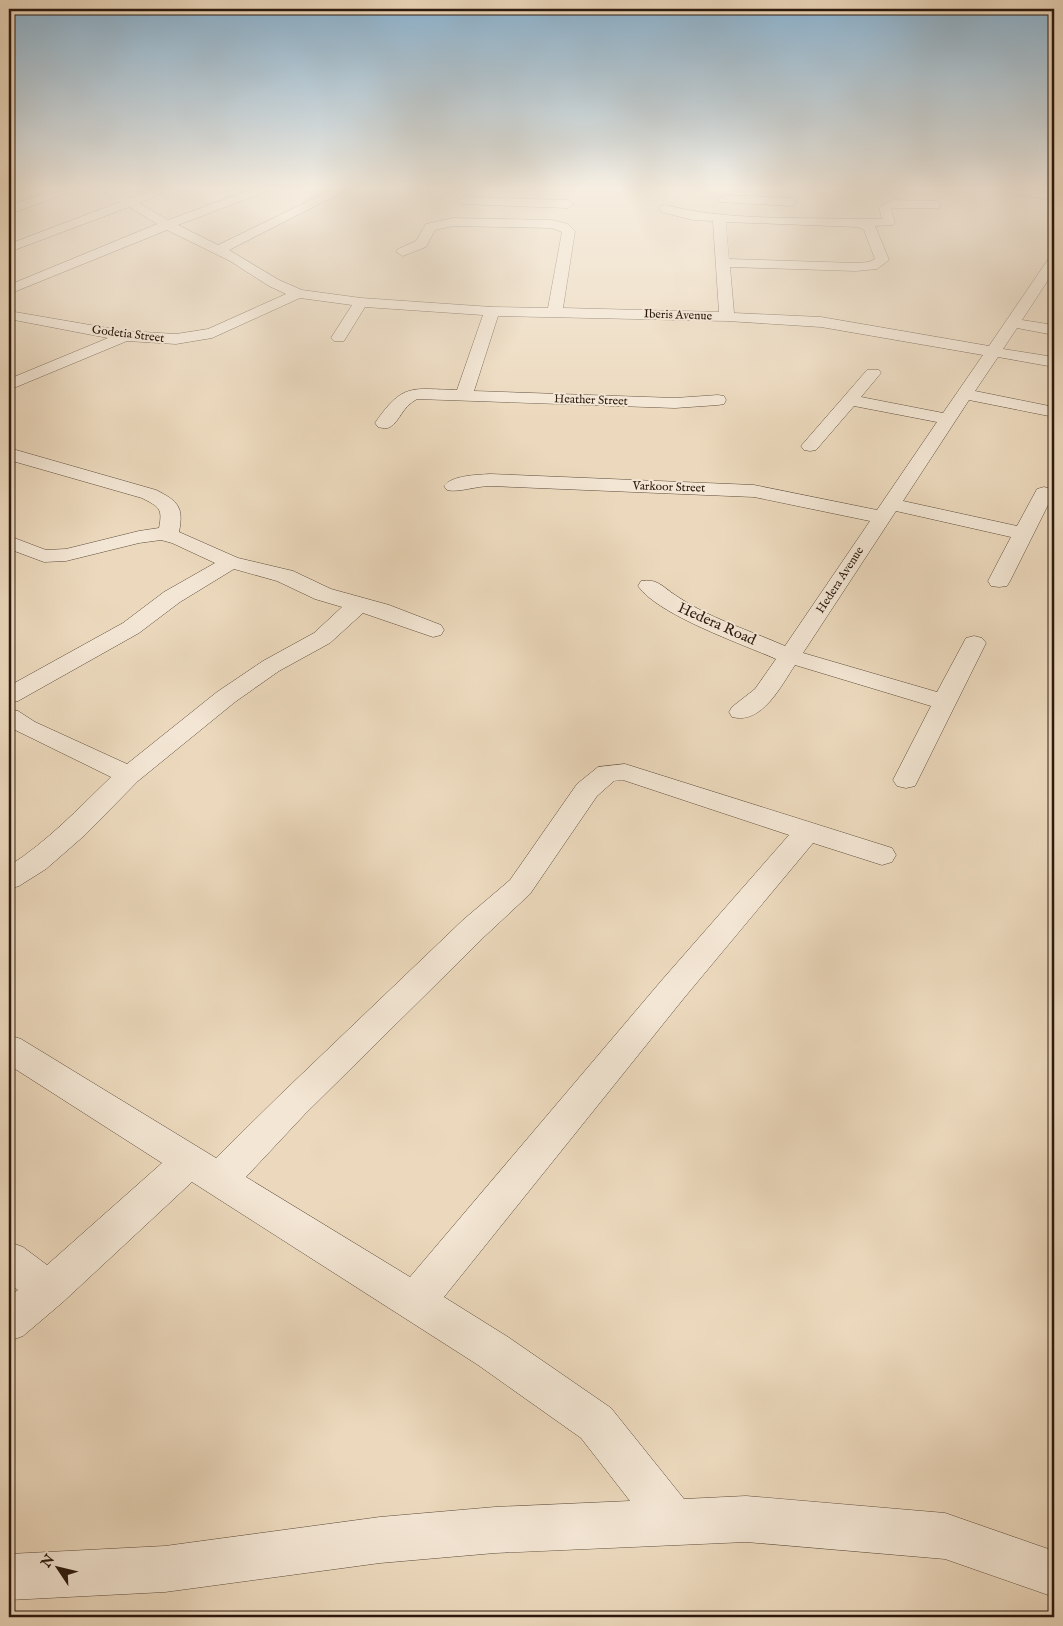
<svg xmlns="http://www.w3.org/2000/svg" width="1063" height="1626" font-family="'IM FELL English',serif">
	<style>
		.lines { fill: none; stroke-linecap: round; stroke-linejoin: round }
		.street-casing { stroke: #5c4a3a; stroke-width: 1 }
		.street { fill: #f3e6d4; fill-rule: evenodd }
		.labels { text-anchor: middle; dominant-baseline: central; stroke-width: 4; stroke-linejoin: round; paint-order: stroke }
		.far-street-label { font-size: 12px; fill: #2c1a0f; stroke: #f3e6d4 }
		.street-label { font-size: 15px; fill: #2c1a0f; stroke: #f3e6d4 }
	</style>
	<rect width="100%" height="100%" fill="#ecd9bd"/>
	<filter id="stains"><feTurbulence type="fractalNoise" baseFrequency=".004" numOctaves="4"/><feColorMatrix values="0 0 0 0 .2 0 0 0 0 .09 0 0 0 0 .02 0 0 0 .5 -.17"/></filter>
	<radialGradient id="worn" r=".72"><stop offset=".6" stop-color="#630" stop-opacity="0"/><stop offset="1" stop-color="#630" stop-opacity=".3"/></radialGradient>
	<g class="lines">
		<defs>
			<path id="street" d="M55 190H73L71 192 9 214V206Z
				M102 190H117L131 198 153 190H170L139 203 168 220 250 190H267L265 192 178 225 218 245 331 190H347L229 250 279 280 302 290 361 298 492 307 548 308 562 232 552 228 453 226 435 230 426 247 403 256 396 252 398 249 416 241 426 224 453 218 552 220 568 224 575 231 563 308 719 312 713 221 693 220 661 212 659 209 661 206 665 205C727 221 797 217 861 219H882L879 208 891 200 935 201 939 202 941 205 939 208H894L891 209 895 222 893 225 875 226 889 260 877 269 856 271 730 267 734 313 821 317 989 346 1049 258 1054 257V271L1022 320 1054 325V335L1017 328 1003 349 1054 357V367L998 357 975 391 1054 407V417L969 400 903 501 1017 526 1037 489 1044 487 1051 489 1054 493 1010 581 1007 586 999 587 991 586 988 581 1011 537 896 511 803 653 937 692 966 638 974 636 982 638 986 643 915 786 906 788 897 786 893 780 931 706 795 665C781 686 762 725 732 717L729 712 732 707 755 689 776 659C742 644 658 615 638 586L641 581C657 578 663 587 675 595 708 618 749 630 785 646L870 521 754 497 490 486C477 486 457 493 447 490L444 486C452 475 477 475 490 474L754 485 877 510 937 422 854 406 816 450 810 451 804 450 801 446 867 370H879L881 373 861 397 943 413 983 355 821 327 727 321 498 316 474 391 675 398 718 395 724 396 726 400 724 404 718 405 675 408 417 399C401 408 401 420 390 427 387 429 382 428 378 427L375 423C403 382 412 389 457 390L483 315 365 307 344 341H334L331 338 352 305 300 298 212 338 176 344 127 341 9 390V379L108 338 9 319V311L125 331 176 334 208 329 286 294 269 286 230 261 167 230 9 294V285L157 224 129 207 9 252V244L120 202ZM726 222 858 227 864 230 875 259 869 262 856 263 729 259Z
				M1001 190H1032L1054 193V200L1007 193Z
				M724 195 791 198 797 202 791 206 720 202 718 199Z
				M465 197 568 200 574 204 568 208 461 204 459 201Z
				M9 448 156 490C178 501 184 507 179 532L238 558 293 571 331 589 389 605 441 625 444 630 441 635 433 637 363 613 330 643 279 671 235 702 138 781 85 835 46 869 19 886 9 889V866C47 842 79 808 111 777L9 727V709L18 711 35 722 127 764 217 692 263 661 314 633 342 607 315 599 277 581 234 569 180 602 139 633 18 701 9 703V686L123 623 164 592 215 563 172 543 161 540 139 543 66 561 44 562 9 549V536L46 550 66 549 139 531 159 528C163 508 159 507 142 498L9 460Z
				M625 764 892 848 896 855 892 862 882 865 813 843 684 998 444 1297 508 1337 611 1408 684 1499 746 1496 945 1513 1054 1551V1597L945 1559 746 1542 495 1553 380 1563 165 1592 9 1600V1554L165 1546 380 1517 495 1507 630 1501 581 1438 478 1365 192 1182 63 1302 23 1336 9 1341V1297L18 1290 9 1283V1242L23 1247 47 1265 162 1163 9 1065V1035L21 1039 216 1158 281 1094 463 920 510 880 577 784 598 767ZM623 780 789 835 662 980 410 1277 246 1177 305 1114 485 936 530 894 597 796 614 781Z"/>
		</defs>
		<use href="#street" class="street-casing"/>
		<use href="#street" class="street"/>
	</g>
	<linearGradient id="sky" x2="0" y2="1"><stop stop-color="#8ab6d6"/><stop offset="0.45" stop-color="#f6eee1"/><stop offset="1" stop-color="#f6eee1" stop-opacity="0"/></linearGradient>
	<rect width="1063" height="418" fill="url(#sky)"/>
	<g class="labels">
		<g class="far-street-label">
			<text transform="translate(678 315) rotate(2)">Iberis Avenue</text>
			<text transform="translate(128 334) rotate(7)">Godetia Street</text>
			<text transform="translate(591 400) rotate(2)">Heather Street</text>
			<text transform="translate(669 487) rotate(2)">Varkoor Street</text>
			<text transform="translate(840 580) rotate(-57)">Hedera Avenue</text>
		</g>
		<g class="street-label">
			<text transform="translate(717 624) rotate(24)">Hedera Road</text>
		</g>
	</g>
	<rect width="1063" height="1626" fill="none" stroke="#ecd9bd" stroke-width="30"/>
	<rect x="10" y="10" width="1043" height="1606" fill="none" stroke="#2c1a0f" stroke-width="2.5"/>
	<rect x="15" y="15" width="1033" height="1596" fill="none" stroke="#2c1a0f"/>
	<g transform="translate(58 1568) rotate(305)" stroke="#f3e6d4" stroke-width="4" paint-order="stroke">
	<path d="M0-4L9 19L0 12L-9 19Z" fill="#2c1a0f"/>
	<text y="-8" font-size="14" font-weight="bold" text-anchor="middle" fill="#2c1a0f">N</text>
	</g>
	<rect width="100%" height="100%" filter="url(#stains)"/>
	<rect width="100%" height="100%" fill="url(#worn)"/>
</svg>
